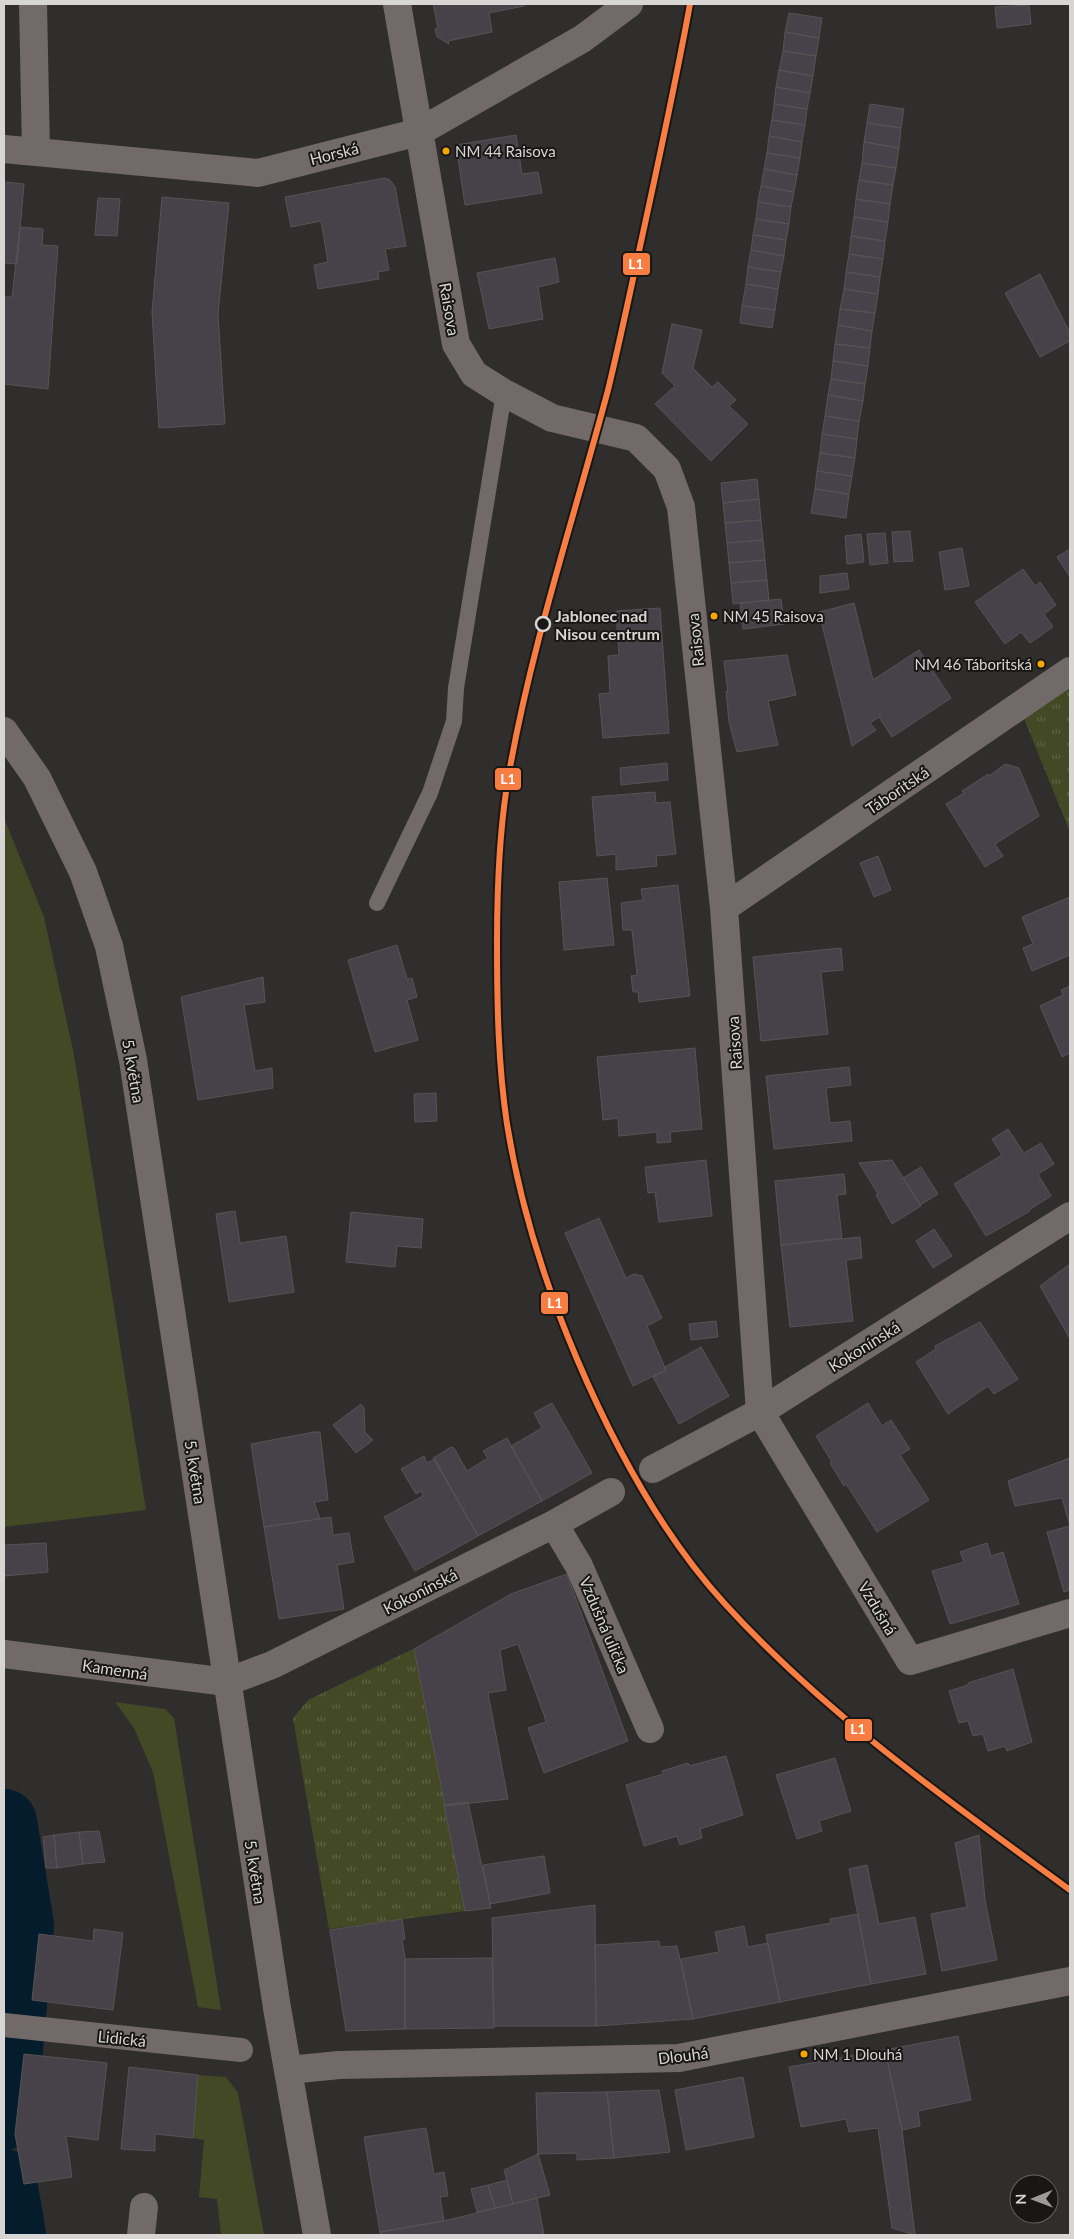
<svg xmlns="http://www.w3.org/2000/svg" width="1074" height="2239" font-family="Lato,sans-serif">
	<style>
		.grass { fill: #444925 }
		.park { fill: url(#park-tufts) }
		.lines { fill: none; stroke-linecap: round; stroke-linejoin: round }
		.river { stroke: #041c2c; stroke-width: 66 }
		.building { fill: #47424a; stroke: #555454 }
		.service { stroke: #716a68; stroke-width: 16 }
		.pedestrian { stroke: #716a68; stroke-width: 24 }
		.minor { stroke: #716a68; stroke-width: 28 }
		.primary { stroke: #726a68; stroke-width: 28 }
		.rail-1-casing { stroke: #181715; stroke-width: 10 }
		.rail-1 { stroke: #f77d43; stroke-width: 6 }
		.bus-dot { fill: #f7a600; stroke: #181715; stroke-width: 2 }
		.stop-dot { fill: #181715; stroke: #d8d6d4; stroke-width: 2.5 }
		.labels { text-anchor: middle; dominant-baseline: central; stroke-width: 4; stroke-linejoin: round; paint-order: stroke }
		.bus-label { font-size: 15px; fill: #d8d6d4; stroke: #181715; text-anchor: start }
		.street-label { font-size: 16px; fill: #d8d6d4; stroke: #181715 }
		.stop-label { font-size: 16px; font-weight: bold; fill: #d8d6d4; stroke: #181715; text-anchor: start }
		.line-badge { stroke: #181715; stroke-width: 2 }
		.badge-label { font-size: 14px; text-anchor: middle; font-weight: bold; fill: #fff }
	</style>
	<defs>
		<pattern id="park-tufts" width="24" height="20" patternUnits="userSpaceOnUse" patternTransform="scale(1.25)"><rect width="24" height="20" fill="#444925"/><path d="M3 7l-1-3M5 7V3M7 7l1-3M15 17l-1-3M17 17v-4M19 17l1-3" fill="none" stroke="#5e6244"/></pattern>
	</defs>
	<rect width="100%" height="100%" fill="#302e2c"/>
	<path class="grass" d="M4 818 44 917 74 1055 146 1510 4 1527Z
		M115 1702 165 1709 174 1718 221 2010 198 2007 153 1772 134 1728Z
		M198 2075 226 2077 238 2093 264 2235H221L217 2199 199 2197 204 2140 193 2138Z"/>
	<path class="park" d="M1070 671V832L1019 706Z
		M415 1648 465 1911 329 1929 293 1718 308 1700Z"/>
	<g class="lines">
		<path class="river" d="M4 1822 21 1925 4 2117
			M4 2182 13 2235"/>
	</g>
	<path class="building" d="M433 4H523L524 6 489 13 492 32 448 41 449 44 437 37 435 29 438 28Z
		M1029 5 1031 24 997 28 995 7Z
		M789 13 822 18 819 38 785 32Z
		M785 32 819 38 816 56 783 51Z
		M783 51 816 56 813 76 779 70Z
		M779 70 813 76 810 93 776 87Z
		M776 87 810 93 807 109 774 104Z
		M774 104 807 109 805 125 772 120Z
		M870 104 904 109 901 128 867 123Z
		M772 120 805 125 802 142 769 136Z
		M867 123 901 128 899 148 864 142Z
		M516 135 522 174 538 172 542 193 465 205 456 145Z
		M769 136 802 142 800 158 767 153Z
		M864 142 899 148 896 168 862 163Z
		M767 153 800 158 797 175 764 169Z
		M862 163 896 168 893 185 859 180Z
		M764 169 797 175 794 192 761 186Z
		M384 178 390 180 395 187 406 246 385 249 389 270 378 272 379 279 318 289 314 265 328 262 321 221 291 227 285 197Z
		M859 180 893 185 890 204 856 199Z
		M4 182 24 184 17 264 4 263Z
		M761 186 794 192 791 207 758 202Z
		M162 197 229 203 218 314 225 424 159 428 152 312Z
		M98 198 120 199 117 236 95 235Z
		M856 199 890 204 888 222 854 217Z
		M758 202 791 207 789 224 756 219Z
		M854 217 888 222 885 241 851 236Z
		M756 219 789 224 786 240 753 235Z
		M20 227 43 229 42 245 58 246 48 389 4 384V297H12Z
		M753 235 786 240 784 256 751 250Z
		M851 236 885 241 883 259 849 254Z
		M751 250 784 256 781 272 748 267Z
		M849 254 883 259 880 277 846 272Z
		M555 258 559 282 538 287 543 319 489 329 477 273Z
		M748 267 781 272 778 289 746 284Z
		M846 272 880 277 878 294 844 289Z
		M1040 274 1070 333V341L1040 357 1005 293Z
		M746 284 778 289 775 310 742 306Z
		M844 289 878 294 875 313 840 309Z
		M742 306 775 310 772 328 740 323Z
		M840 309 875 313 872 331 838 325Z
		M672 324 702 330 693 368 712 387 718 382 736 400 729 406 748 424 711 461 655 404 675 386 662 373Z
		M838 325 872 331 870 348 835 344Z
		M835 344 870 348 868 366 833 361Z
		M833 361 868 366 865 384 831 379Z
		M831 379 865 384 863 401 828 395Z
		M828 395 863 401 859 421 825 416Z
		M825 416 859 421 857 439 822 434Z
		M822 434 857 439 855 458 820 453Z
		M820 453 855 458 852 476 817 471Z
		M817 471 852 476 849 494 815 489Z
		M757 479 759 499 723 503 721 483Z
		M815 489 849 494 846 518 811 513Z
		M759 499 761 520 725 523 723 503Z
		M761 520 763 540 727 543 725 523Z
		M910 531 913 561 894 562 892 532Z
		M885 533 888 563 870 565 867 534Z
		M861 534 864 562 847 564 845 536Z
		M763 540 765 560 729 563 727 543Z
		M962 548 969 586 945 590 939 552Z
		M1070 549V577L1057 557Z
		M765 560 767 580 731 583 729 563Z
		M1023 569 1035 586 1040 582 1056 605 1044 614 1053 627 1030 643 1021 632 1005 644 975 602Z
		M847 573 849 589 820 593V576Z
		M767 580 769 600 733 604 731 583Z
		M781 599 784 624 743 629 740 603Z
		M854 603 873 680 919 650 951 698 892 737 879 717 870 723 876 730 852 746 819 612Z
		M660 608 669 733 603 738 599 694 610 693 608 656 619 655 616 611Z
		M787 655 796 695 768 701 778 745 737 752 729 722 726 691 728 693 724 661Z
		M667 763 668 780 621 785 620 768Z
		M1005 764 1019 768 1039 816 995 844 1003 856 985 867 946 804 964 793 962 791 988 774 989 776Z
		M655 792 656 803 670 802 676 854 656 856 657 866 616 870V854L597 856 592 797Z
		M878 856 891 890 874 897 860 863Z
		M607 878 614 945 564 950 559 882Z
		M678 885 690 996 639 1002 638 992H633L631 976 637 975 632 930H623L621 903 643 900 641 889Z
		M1070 897V955L1032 971 1023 948 1033 944 1022 917Z
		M397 945 407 979 412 978 417 997 407 1000 418 1040 375 1052 348 960Z
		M841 948 843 970 821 972 828 1034 761 1041 753 957Z
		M263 977 265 1002 244 1005 255 1071 272 1068 273 1088 198 1100 181 997Z
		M1070 986V1053L1062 1057 1040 1006 1063 995 1061 990Z
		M695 1048 702 1129 670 1132 671 1142 657 1143V1132L619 1136 618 1118 603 1120 597 1057Z
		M849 1067 851 1085 826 1088 830 1123 850 1121 852 1141 774 1149 766 1076Z
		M436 1093 437 1121 415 1122 414 1094Z
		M1008 1129 1024 1153 1041 1143 1054 1164 1038 1174 1051 1196 1029 1210 1030 1211 986 1236 954 1184 1002 1155 992 1139Z
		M706 1160 712 1216 659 1222 655 1192 648 1193 645 1167Z
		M892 1160 921 1206 892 1224 876 1195 878 1194 859 1163Z
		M921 1167 938 1194 920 1205 903 1178Z
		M844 1174 846 1194 837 1195 842 1238 781 1245 775 1181Z
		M235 1211 240 1243 286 1236 294 1292 229 1302 216 1214Z
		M351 1212 423 1219 421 1248 397 1246 395 1267 346 1262Z
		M599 1218 626 1278 634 1274 642 1276 662 1318 647 1326 666 1370 633 1386 565 1233Z
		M934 1229 952 1256 933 1268 916 1241Z
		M860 1237 862 1258 846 1260 853 1321 790 1327 781 1245Z
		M1070 1264V1339L1040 1286Z
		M716 1321 718 1337 691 1340 689 1324Z
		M980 1322 1018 1379 994 1394 988 1386 948 1414 916 1362 936 1349 935 1346Z
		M701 1347 729 1396 679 1424 653 1377 666 1370 665 1367Z
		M552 1403 592 1473 542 1501 511 1446 542 1428 534 1413Z
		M868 1403 882 1426 891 1420 910 1449 900 1455 929 1500 877 1532 846 1484 844 1486 830 1463 832 1462 816 1436Z
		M361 1404 364 1408 365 1432 373 1440 356 1453 333 1425Z
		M314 1432H320L328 1500 314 1502 320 1519 264 1527 251 1444Z
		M507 1438 542 1501 478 1536 433 1458 451 1447 454 1448 467 1471 488 1458 483 1451Z
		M424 1456 427 1463 435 1459 478 1536 415 1571 384 1517 423 1496 421 1491 416 1494 401 1469Z
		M1070 1458V1590L1064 1592 1047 1532 1070 1526 1062 1498 1015 1506 1008 1481Z
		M331 1517 333 1535 349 1533 354 1562 337 1565 344 1609 279 1619 264 1527Z
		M46 1543 48 1572 4 1576V1545Z
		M987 1543 991 1556 1003 1552 1019 1604 950 1624 932 1571 964 1562 960 1552Z
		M567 1574 628 1741 544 1773 528 1728 546 1722 544 1715 518 1644 500 1650 506 1690 488 1693 508 1799 445 1806 414 1649 511 1594Z
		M1013 1669 1032 1742 1007 1751 1005 1746 988 1751 983 1734 973 1736 968 1721 959 1723 949 1691 968 1685V1683Z
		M726 1756 743 1815 700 1829 702 1838 680 1845 677 1836 644 1846 626 1785 663 1774 662 1771 688 1763 689 1766Z
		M835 1758 851 1811 819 1821 822 1831 797 1839 776 1775Z
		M468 1802 491 1908 465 1911 444 1805Z
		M99 1831 105 1862 83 1864 79 1832Z
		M79 1832 83 1864 57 1868 54 1835Z
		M54 1835 57 1868H46L43 1837Z
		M979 1835 985 1900 997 1960 942 1971 931 1914 967 1907 955 1843Z
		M544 1856 550 1893 490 1904 483 1865Z
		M867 1865 879 1924 915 1917 926 1974 871 1984 849 1869Z
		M595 1905 596 2026H494L492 1918Z
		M858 1914 871 1984 780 2002 766 1935 831 1923 830 1919Z
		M402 1919 405 1939H402L405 1958V2029L346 2031 330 1930Z
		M744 1926 748 1947 768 1943 780 2002 693 2019 681 1959 719 1952 715 1932Z
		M94 1929 123 1933 113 2010 32 2000 39 1934 93 1941Z
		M659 1941 660 1947 677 1946 693 2019 596 2026 595 1945Z
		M492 1958 494 2028 405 2029V1959Z
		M958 2036 971 2100 918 2111 920 2126 902 2130 885 2050Z
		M885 2050 902 2130 915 2235 892 2228 878 2128 849 2132 846 2119 801 2127 789 2067Z
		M24 2054 107 2063 98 2140 66 2136 72 2177 24 2184 15 2134Z
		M129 2067 198 2075 193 2138 155 2134V2151L121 2149Z
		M743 2077 754 2137 686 2150 675 2090Z
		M659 2090 670 2152 614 2158 607 2092Z
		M607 2092 614 2158 577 2160V2153L538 2154 536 2093Z
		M426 2128 434 2174 444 2172 448 2196 440 2197 444 2221 380 2232 364 2137Z
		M538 2154 550 2195 513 2204 504 2170Z
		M507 2180 513 2204 495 2208 488 2185Z
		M488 2185 495 2208 477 2212 471 2189Z
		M537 2198 544 2235H380V2232L448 2220Z"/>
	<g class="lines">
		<path class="service" d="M377 903 430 793 454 721 456 688 504 393"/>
		<path class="pedestrian" d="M4 2025 241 2050"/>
		<path class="minor" d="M33 4 36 152
			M397 4 456 344 474 374 504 393 552 418 636 438 667 469 681 507 724 908 760 1412 910 1661 1070 1613
			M4 149 258 173 419 132 582 39 629 4
			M724 908 1070 671
			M653 1469 760 1412 1070 1216
			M554 1524 579 1566 650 1729
			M4 1654 227 1682 272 1665 554 1524 611 1492
			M289 2070 339 2065 679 2058 1070 1981
			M141 2235 144 2207"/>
		<path class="primary" d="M4 731 37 778 83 872 109 946 133 1060 277 2008 317 2235"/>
		<defs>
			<path id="rail-1" d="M690 4C674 92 655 178 636 265 627 307 618 349 608 390 574 518 532 643 509 773 499 829 497 886 497 943 497 1003 498 1064 507 1124 520 1205 545 1284 577 1359 614 1446 661 1534 725 1604 826 1715 950 1802 1070 1890"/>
		</defs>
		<use href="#rail-1" class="rail-1-casing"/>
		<use href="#rail-1" class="rail-1"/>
	</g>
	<g class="bus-dot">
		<circle cx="446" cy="151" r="4.5"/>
		<circle cx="714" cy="616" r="4.5"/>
		<circle cx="1041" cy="664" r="4.5"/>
		<circle cx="804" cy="2054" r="4.5"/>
	</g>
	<circle class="stop-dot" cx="543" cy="624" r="7"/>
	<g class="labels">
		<g class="bus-label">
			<text x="455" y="151">NM 44 Raisova</text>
			<text x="723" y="616">NM 45 Raisova</text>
			<text x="1032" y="664" text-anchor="end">NM 46 Táboritská</text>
			<text x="813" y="2054">NM 1 Dlouhá</text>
		</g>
		<g class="street-label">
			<text transform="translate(334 153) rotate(-14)">Horská</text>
			<text transform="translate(450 309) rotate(80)">Raisova</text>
			<text transform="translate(695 640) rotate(-96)">Raisova</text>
			<text transform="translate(897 790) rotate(-34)">Táboritská</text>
			<text transform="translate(734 1043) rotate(-94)">Raisova</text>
			<text transform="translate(134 1071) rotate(80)">5. května</text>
			<text transform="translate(864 1346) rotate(-32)">Kokonínská</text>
			<text transform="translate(196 1472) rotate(81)">5. května</text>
			<text transform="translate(420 1591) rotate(-27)">Kokonínská</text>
			<text transform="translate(878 1608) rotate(59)">Vzdušná</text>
			<text transform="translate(605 1625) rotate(67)">Vzdušná ulička</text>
			<text transform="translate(115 1669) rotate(8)">Kamenná</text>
			<text transform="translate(256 1872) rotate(81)">5. května</text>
			<text transform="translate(122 2038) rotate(6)">Lidická</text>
			<text transform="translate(683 2055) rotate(-7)">Dlouhá</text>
		</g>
		<g class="stop-label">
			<text x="555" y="615">Jablonec nad<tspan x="555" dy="18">Nisou centrum</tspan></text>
		</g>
	</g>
	<g class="line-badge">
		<rect x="622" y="252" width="29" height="24" rx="5" fill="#f77d43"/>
		<rect x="494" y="767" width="28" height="24" rx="5" fill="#f77d43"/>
		<rect x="540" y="1291" width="29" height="24" rx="5" fill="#f77d43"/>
		<rect x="844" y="1718" width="29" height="24" rx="5" fill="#f77d43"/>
	</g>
	<g class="badge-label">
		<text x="636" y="269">L1</text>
		<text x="508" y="784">L1</text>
		<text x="555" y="1308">L1</text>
		<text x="858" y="1734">L1</text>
	</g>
	<rect width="1074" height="2239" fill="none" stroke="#d8d6d4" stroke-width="10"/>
	<g transform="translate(1034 2199) rotate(269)"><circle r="24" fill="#181715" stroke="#656361"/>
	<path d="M0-4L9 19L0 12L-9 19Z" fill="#9d9b99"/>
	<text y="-8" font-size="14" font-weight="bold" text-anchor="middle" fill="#d8d6d4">N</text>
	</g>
</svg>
